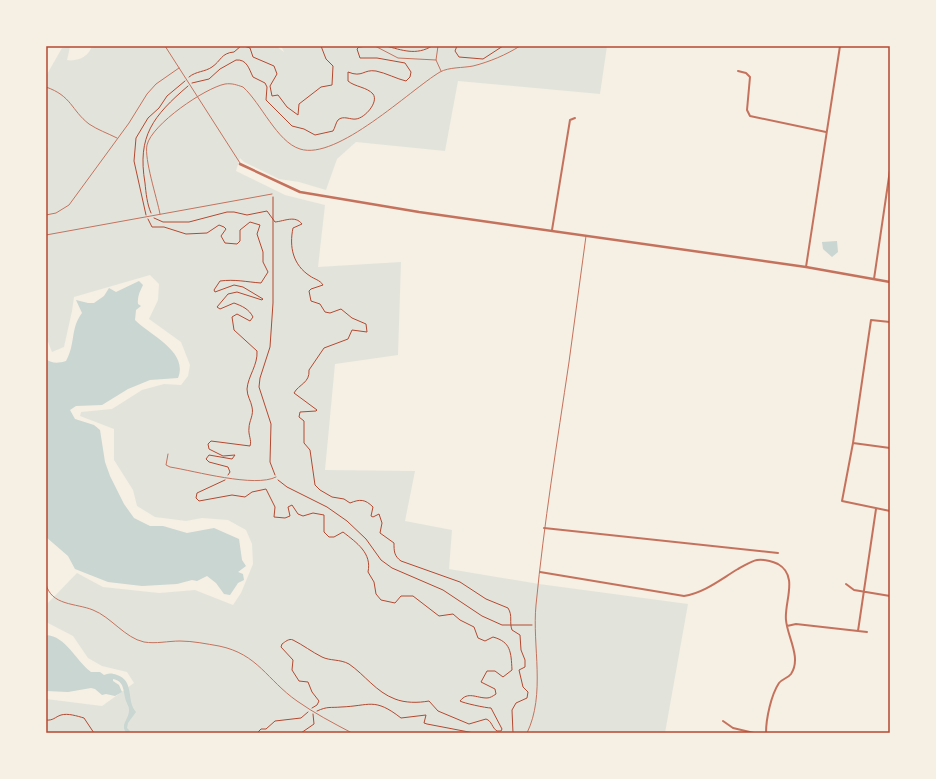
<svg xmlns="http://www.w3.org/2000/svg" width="936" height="779" font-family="'Archivo Narrow',sans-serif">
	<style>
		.green { fill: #e2e4dc }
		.water { fill: #c9d6d2 }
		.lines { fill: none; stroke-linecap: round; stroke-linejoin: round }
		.path { stroke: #b5482f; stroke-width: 1 }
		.service { stroke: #c5725c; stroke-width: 1 }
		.minor { stroke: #c5725c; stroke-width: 2 }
		.tertiary { stroke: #c5725c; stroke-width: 2.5 }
		.neatline { fill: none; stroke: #b5482f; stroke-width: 1.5 }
	</style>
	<rect width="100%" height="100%" fill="#f6efe4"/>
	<path class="green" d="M92 46H276L284 52 281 46H607L600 94 458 81 445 151 356 142 337 159 326 190 299 182 279 179 244 162 240 158 236 171 285 195 325 205 318 267 401 262 398 355 335 364 325 470 415 471 405 521 452 530 449 569 539 584 688 604 665 733H46V699L102 706 134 683 127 672 102 666 88 658 73 636 46 622V605L77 573 103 587 159 593 195 590 233 605 241 593 253 564 252 544 246 530 228 520 202 518 186 521 155 517 137 506 133 490 114 460V429L80 416 81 412 112 409 142 390 164 384 181 385 188 376 190 365 181 342 149 319 158 300 159 284 150 275 74 297 72 311 64 347 52 352 46 337V147L48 145 46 140V76L62 48 70 47 67 60C78 62 89 56 92 46Z"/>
	<path class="water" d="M837 241 838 252 832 257 823 249 822 242Z
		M139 281 143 285C140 291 137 297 138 304L141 306 136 310 135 320C148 334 189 351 178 378L150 380 128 389 102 405 76 406 70 410 75 419 94 425 100 430 105 462 110 476 124 504 134 518 150 526H163L187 533 214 528 239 539 242 560 246 566 238 572 243 574 244 580 238 583 230 595 224 594 216 583 207 576 197 581 192 580 177 584 142 586 108 582 75 569 68 556 46 537V359C52 364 59 363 66 361 76 343 70 329 82 313L76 300 88 303H94L104 296 109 288 116 292Z
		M46 635C66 636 76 661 91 672H100L104 675C108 673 112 673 117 675 135 681 126 701 136 712L128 723 127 728 132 733H126C120 723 129 720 129 710 129 706 127 704 126 701 123 692 125 681 113 679V681L119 685 122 692 115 696 106 694 102 695 95 689 91 688 68 692 46 691Z"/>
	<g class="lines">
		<path class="path" d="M244 46 250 48 253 57 274 66 277 74 270 86 272 96 278 95 287 107 298 115 299 104 321 87 332 85 333 66 326 59 321 46
			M386 46C402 50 416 56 432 46
			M457 46 455 51 459 57 483 59 503 46
			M189 77C196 71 205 72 212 67 221 61 221 53 234 52L241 46
			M192 83 209 79 220 69 236 60C247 59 249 69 253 77L265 83 267 87 266 100 292 126 304 129 315 135 333 131C335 128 336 122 338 120 343 115 351 120 356 119 365 118 379 102 373 94 367 87 355 87 348 81V72C363 78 363 69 376 71 386 73 397 79 406 81L410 77 411 72 405 63 377 58H360L357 49 359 47 368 46
			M273 197V303L270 347 260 378 259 387 271 424 270 462 275 475
			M151 213C147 204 146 193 145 183 137 136 153 116 188 86
			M146 215 134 161 136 138 148 118 159 108 167 96 185 81
			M154 218 163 222H189L227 212H234L247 215 267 211 275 222C285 221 295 215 302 224L293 228C289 247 293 265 310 276 314 279 320 280 323 285L311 289 309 291 311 301 320 304 325 312 330 313 341 309 352 318 366 324 367 332 352 330 348 339 324 348 309 370C310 383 299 384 294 393L317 410 316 411 300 412 299 417 304 421V443L310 450 315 485 320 490 332 497 344 499 350 503C360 499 365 499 373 507L371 516 373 517 379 514 382 523 380 533 394 543C394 551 394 556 401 561L460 582 486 599 508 608C513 616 509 622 512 630L520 635 521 650 525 660V667L519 670 523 687 528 692 527 698 516 703 512 710 513 733
			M148 219 152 227H164L186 234 207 233 219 225 224 227 226 229 221 236 225 243 237 244 240 241V230L250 222 260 225 257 234 263 252V262L268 272 261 283C247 282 235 279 220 281L214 290 215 292 234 285 243 287 263 299 262 300 237 292 228 294 217 307 220 309 234 303C242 306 249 309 253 317L250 321 237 314 232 317 234 330 257 351C258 365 248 376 247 389 247 396 251 401 252 407 254 415 249 421 249 428 248 435 252 440 250 446L211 441 208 444 209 449 223 456 235 455 232 459 209 455 206 459 209 462 228 467 230 472 228 475
			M225 480 197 493 196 498 199 501 232 495 245 497 252 492 266 489 275 507 274 517 285 518 290 516 288 507 292 505 298 514 303 516 313 513 324 515V532L329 537H334L343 532C357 543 372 553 368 572L374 582 376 594 381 600 395 603 401 596H413L439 616 453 614 460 620 474 627 478 638 485 641 493 637C511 642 511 652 512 670L503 677 495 671H487L481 682 495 689 496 694C493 696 490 698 487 698 476 698 468 691 460 701 463 703 486 708 491 708L502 729 501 731H497C492 728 492 721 486 719L469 724 438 711 429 701C418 703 405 703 395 699 376 692 365 675 349 664 340 659 330 661 322 657 312 652 303 645 293 640 289 638 285 642 282 644L281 647 293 660 292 670 299 681 308 682 312 692 319 701 317 705 312 708
			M278 480 287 487 327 507 347 521 366 539 381 560 392 568 443 590 482 616 502 625H532
			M317 711C328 706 330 708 341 707 370 706 374 697 401 718L426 715 424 723 427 724 474 733H486
			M46 720C53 721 55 717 61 715 68 713 77 716 84 718L94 733
			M257 733 261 729H266L275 721 301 718 308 712
			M301 733 314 724 313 714"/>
		<path class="service" d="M165 46 240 163
			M375 46 398 58 436 60
			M438 46 436 60 441 71
			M46 87C72 96 71 110 89 124 98 130 107 133 117 138
			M160 214C157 198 144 159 147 145 152 124 205 88 225 84 232 83 237 85 243 87 261 103 277 142 300 149 337 161 410 90 440 72 449 67 463 68 473 66 489 62 506 55 520 46
			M46 215 56 213 69 205 129 123 147 94 156 84 179 68
			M46 235 272 194
			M168 454 166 465 170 467C195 471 255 488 276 477
			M46 584C51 606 76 603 93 610 111 617 125 638 144 642 156 644 168 641 180 641 193 641 207 644 219 646 258 654 267 680 297 701 314 713 333 723 352 733
			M527 733C546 694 532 646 536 605 544 523 557 443 569 362 575 320 580 278 586 236"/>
		<path class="minor" d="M738 71 746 73 750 77 747 110 750 116 826 132
			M552 230 570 120 575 118
			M806 267 840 46
			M874 279 890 170
			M890 322 871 320 853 443 842 501 890 511
			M853 443 890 448
			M544 528 778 553
			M540 572 684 596C704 593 721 579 738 569 744 566 751 561 757 560 764 559 771 561 778 564 799 576 784 602 786 620 787 636 802 658 791 674 788 678 782 679 779 683 771 695 766 719 766 733
			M846 584 854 590 890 596
			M787 626 796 624 867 632
			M858 631 876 509
			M723 721 733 728 754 733"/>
		<path class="tertiary" d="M240 164 300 192 419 212 806 267 890 282"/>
	</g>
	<rect width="936" height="779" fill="none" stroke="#f6efe4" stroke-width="94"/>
	<rect x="47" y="47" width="842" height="685" class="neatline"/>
</svg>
